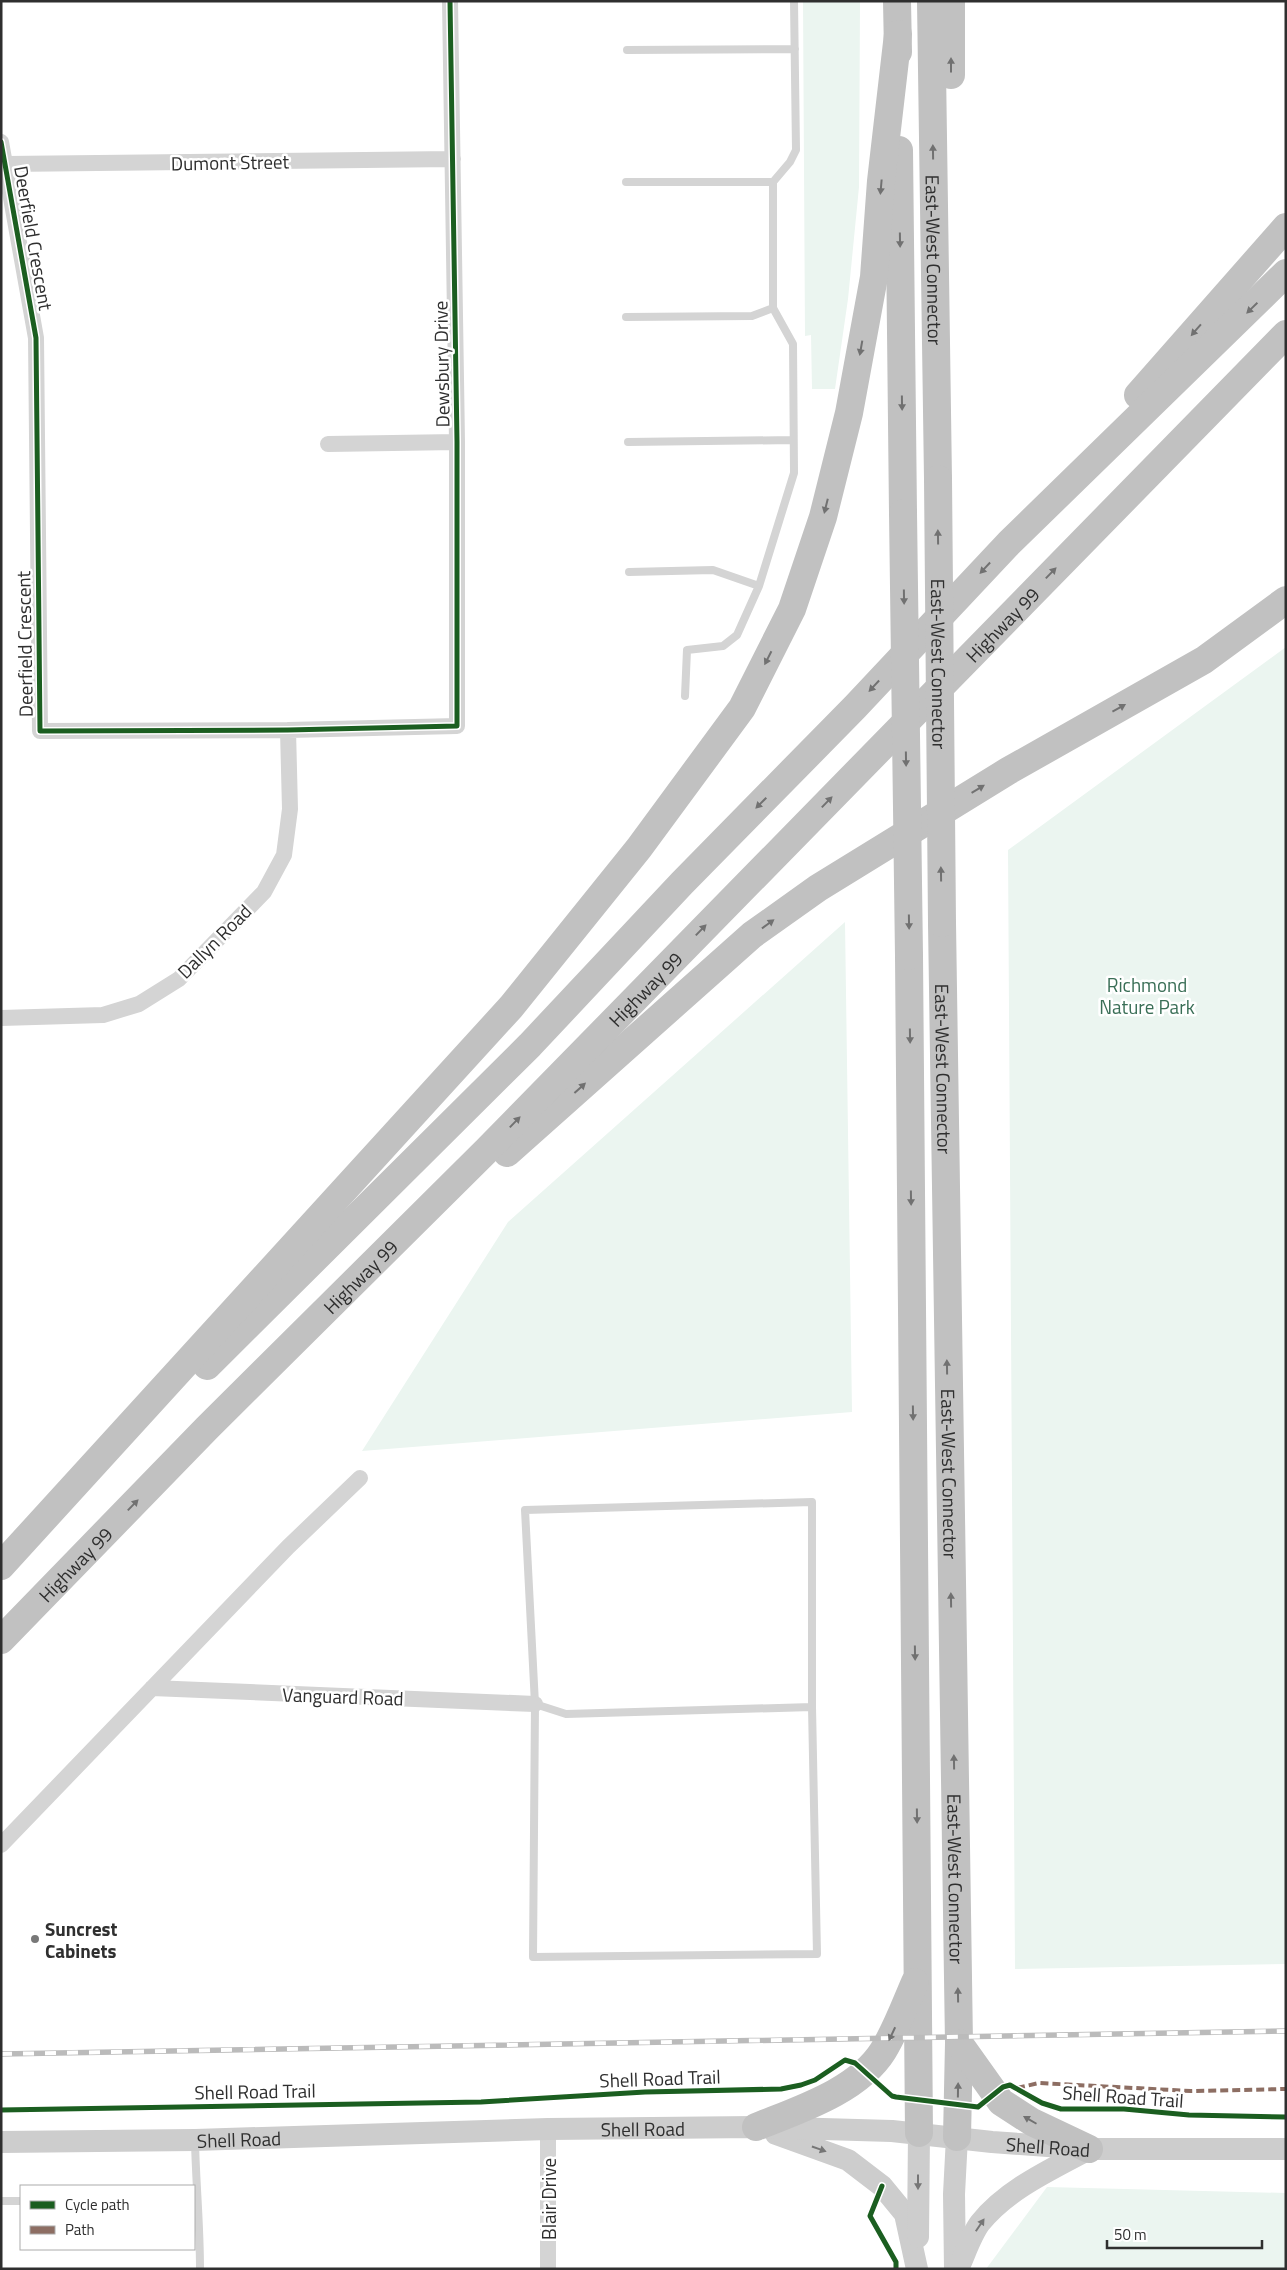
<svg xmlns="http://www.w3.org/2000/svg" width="1287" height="2270" font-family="'Titillium Web',sans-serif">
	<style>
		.green { fill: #ebf5f0 }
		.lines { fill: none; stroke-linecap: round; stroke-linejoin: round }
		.lane { stroke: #d4d4d4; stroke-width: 8 }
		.street { stroke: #d4d4d4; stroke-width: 16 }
		.secondary { stroke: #cdcdcd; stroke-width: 22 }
		.highway { stroke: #c1c1c1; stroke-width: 28 }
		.rail-casing { stroke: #bbb; stroke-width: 5.5 }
		.rail { stroke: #fff; stroke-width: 4; stroke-dasharray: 11; stroke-linecap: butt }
		.highway-bridge { stroke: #c1c1c1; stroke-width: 28 }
		.quiet { stroke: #8d6e63; stroke-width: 4; stroke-dasharray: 8 4; stroke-linecap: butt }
		.cycleway-casing { stroke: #fff; stroke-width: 8 }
		.cycleway { stroke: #1b5e20; stroke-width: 5 }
		.oneway { fill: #717171 }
		.oneway2 { fill: #767676 }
		.poi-dot { fill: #787878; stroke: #fff; stroke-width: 2 }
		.labels { text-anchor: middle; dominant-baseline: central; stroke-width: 5; stroke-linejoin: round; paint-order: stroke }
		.street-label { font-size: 19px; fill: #2f2f2f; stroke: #fff }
		.park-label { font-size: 19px; fill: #396e56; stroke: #fff }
		.poi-label { font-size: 19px; font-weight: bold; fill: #2f2f2f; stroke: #fff; text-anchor: start }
	</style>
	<rect width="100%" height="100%" fill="#fff"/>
	<path class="green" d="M803 1H860L859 187 848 299 835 389H812L811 335 805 336Z
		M1286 647V1964L1015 1969 1008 850Z
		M845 922 852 1412 362 1451 508 1222Z
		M1047 2187 1286 2193V2269H986Z"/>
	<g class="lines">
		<path class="lane" d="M627 50 795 49
			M626 182H773
			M626 317 752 316 773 308
			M628 442 793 440
			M629 572 713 570 759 586
			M685 696 687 650 723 646 737 635 759 586 794 473 793 344 773 308V182L790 162 796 150 794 1
			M812 1502V1707L817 1954 533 1957 535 1704 525 1510Z
			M535 1704 566 1714 812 1707
			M195 2142C196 2184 200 2226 200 2269
			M1 2201H21"/>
		<path class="street" d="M1 142 36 338 40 731 288 730 457 726V442L450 1
			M7 164 453 159
			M328 444 457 442
			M1 1018 103 1015 139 1004 179 979 264 892 284 855 290 809 288 730
			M152 1688 535 1704
			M1 1845 288 1547 360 1478
			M548 2129V2269"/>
		<g class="secondary">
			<path d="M776 2134 848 2160 882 2186 905 2214 917 2269"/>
			<path id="s1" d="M1 2142 195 2140 548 2129 756 2127 892 2131 992 2142 1089 2149H1286"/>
			<path d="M918 2237 919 2133"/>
			<path d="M955 2269 954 2194 957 2137"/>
			<path d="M958 2269C965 2254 971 2235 980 2223 1007 2189 1052 2169 1089 2149"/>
		</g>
		<g class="highway">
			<path d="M897 1 898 52"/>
			<path id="s2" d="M931 1 938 479"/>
			<path d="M951 1V75"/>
			<path d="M899 150 903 513"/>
			<path d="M1138 395 1286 227"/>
			<path id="s3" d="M942 923 959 2043 957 2137"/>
			<path d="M909 956 919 2133"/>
			<path d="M507 1153 752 935 818 888 1008 771 1204 660 1286 600"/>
			<path d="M207 1366 530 1045 682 883 855 707 1009 543 1286 273"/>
			<path d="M1 1566 511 1007 639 848 742 708 792 609 823 517 849 413 874 277 881 181 898 34"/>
			<path id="s4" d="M1 1640 207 1428 487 1150 1286 334"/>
			<path d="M959 2043 1001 2102 1032 2122 1089 2149"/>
			<path d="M756 2127C798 2110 858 2091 883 2051 896 2030 905 2005 915 1982"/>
		</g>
		<defs>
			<path id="rail" d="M1 2054 1286 2031"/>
		</defs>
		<use href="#rail" class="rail-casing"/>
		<use href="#rail" class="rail"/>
		<g class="highway-bridge">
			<path id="s5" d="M938 479 942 923"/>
			<path d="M903 513 909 956"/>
		</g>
		<path class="quiet" d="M1017 2088 1039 2083 1191 2091 1286 2089"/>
		<defs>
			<path id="cycleway" d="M1 142 36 338 40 731 288 730 457 726V442L450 1
				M1 2110 481 2102 645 2092 781 2089 801 2085 815 2080 845 2060 855 2063 892 2096 896 2097 978 2107 1003 2087 1010 2085 1042 2103 1061 2109H1124L1189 2115 1286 2117
				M882 2186 870 2216 896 2262V2269"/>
		</defs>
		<use href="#cycleway" class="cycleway-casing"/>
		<use href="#cycleway" class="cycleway"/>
	</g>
	<defs><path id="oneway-solid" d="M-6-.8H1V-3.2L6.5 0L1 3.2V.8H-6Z" transform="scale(1.25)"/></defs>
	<g class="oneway">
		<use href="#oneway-solid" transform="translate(951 65) rotate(-90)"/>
		<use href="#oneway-solid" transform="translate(933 152) rotate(-91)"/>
		<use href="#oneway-solid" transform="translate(881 187) rotate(95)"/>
		<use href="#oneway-solid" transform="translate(900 240) rotate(89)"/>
		<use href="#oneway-solid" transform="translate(1252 308) rotate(136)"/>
		<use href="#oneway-solid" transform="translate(1196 330) rotate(131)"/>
		<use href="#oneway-solid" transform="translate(861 348) rotate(100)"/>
		<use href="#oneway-solid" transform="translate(902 403) rotate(89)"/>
		<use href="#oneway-solid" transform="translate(826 506) rotate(104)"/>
		<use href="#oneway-solid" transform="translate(938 537) rotate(-91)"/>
		<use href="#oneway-solid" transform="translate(985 568) rotate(133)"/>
		<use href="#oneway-solid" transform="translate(1051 573) rotate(-46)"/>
		<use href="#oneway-solid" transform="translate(904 597) rotate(89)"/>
		<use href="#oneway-solid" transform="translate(768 658) rotate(117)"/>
		<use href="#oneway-solid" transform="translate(874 686) rotate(133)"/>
		<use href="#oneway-solid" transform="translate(1119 708) rotate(-29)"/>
		<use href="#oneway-solid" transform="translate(906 759) rotate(89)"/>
		<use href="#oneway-solid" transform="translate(978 789) rotate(-31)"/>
		<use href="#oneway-solid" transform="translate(827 802) rotate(-46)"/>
		<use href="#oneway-solid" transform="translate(761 803) rotate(135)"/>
		<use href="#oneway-solid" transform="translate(941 874) rotate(-91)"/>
		<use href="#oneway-solid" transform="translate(909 922) rotate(89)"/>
		<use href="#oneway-solid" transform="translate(768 924) rotate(-36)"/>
		<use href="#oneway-solid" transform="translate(701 930) rotate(-46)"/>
		<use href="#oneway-solid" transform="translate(910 1036) rotate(89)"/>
		<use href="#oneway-solid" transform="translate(580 1088) rotate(-42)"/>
		<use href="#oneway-solid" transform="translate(515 1122) rotate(-46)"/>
		<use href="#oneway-solid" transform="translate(911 1198) rotate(89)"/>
		<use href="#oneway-solid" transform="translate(947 1367) rotate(-91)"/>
		<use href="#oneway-solid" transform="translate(913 1413) rotate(89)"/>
		<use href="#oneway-solid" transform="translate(133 1505) rotate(-46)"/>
		<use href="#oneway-solid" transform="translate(951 1600) rotate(-91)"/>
		<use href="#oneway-solid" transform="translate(915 1653) rotate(89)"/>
		<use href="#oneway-solid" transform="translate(954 1762) rotate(-91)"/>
		<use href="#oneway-solid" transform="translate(917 1816) rotate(89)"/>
		<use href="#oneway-solid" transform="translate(958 1995) rotate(-91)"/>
		<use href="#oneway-solid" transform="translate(892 2034) rotate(115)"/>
		<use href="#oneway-solid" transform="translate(958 2090) rotate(-89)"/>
		<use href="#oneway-solid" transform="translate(1030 2120) rotate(-150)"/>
	</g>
	<g class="oneway2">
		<use href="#oneway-solid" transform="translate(819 2149) rotate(19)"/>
		<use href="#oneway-solid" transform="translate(918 2182) rotate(90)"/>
		<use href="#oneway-solid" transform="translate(980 2225) rotate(-56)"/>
	</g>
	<circle class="poi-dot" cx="35" cy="1939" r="5"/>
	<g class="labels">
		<g class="street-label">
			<text transform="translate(230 162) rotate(-1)">Dumont Street</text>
			<text transform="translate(34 238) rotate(80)">Deerfield Crescent</text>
			<text stroke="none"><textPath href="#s2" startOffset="259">East-West Connector</textPath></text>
			<text transform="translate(441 364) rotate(-91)">Dewsbury Drive</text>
			<text stroke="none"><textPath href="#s4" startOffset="1426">Highway 99</textPath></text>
			<text transform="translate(24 644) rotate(-91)">Deerfield Crescent</text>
			<text stroke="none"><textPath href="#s5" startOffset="185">East-West Connector</textPath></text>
			<text transform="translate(214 941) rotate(-45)">Dallyn Road</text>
			<text stroke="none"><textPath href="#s4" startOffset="916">Highway 99</textPath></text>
			<text stroke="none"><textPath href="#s3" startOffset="146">East-West Connector</textPath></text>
			<text stroke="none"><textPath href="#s4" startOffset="511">Highway 99</textPath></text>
			<text stroke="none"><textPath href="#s3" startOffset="551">East-West Connector</textPath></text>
			<text stroke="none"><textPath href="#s4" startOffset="106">Highway 99</textPath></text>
			<text transform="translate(343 1696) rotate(2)">Vanguard Road</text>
			<text stroke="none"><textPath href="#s3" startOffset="956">East-West Connector</textPath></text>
			<text transform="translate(660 2078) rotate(-2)">Shell Road Trail</text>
			<text transform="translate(255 2091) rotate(-1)">Shell Road Trail</text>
			<text transform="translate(1123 2096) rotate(4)">Shell Road Trail</text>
			<text stroke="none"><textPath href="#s1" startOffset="642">Shell Road</textPath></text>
			<text stroke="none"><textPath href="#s1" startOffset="238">Shell Road</textPath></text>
			<text stroke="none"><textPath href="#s1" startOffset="1048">Shell Road</textPath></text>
			<text transform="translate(548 2199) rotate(-90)">Blair Drive</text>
		</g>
		<g class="park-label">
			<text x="1147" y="984">Richmond<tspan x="1147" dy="22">Nature Park</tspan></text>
		</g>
		<g class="poi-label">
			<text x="45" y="1928">Suncrest<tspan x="45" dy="22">Cabinets</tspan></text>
		</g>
	</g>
	<rect width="1287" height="2270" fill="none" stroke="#2f2f2f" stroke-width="5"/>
	<rect x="20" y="2185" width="175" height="65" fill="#ffffff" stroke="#acacac"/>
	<rect x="30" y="2201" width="25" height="8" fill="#1b5e20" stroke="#acacac"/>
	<text x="65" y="2210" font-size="15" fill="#2f2f2f">Cycle path</text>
	<rect x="30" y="2226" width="25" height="8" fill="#8d6e63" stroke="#acacac"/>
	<text x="65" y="2235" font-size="15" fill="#2f2f2f">Path</text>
	<path d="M1107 2240v8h155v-8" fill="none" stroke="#2f2f2f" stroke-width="2.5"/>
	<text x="1114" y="2240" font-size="15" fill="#2f2f2f" stroke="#ffffff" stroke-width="4" paint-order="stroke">50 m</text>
</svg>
